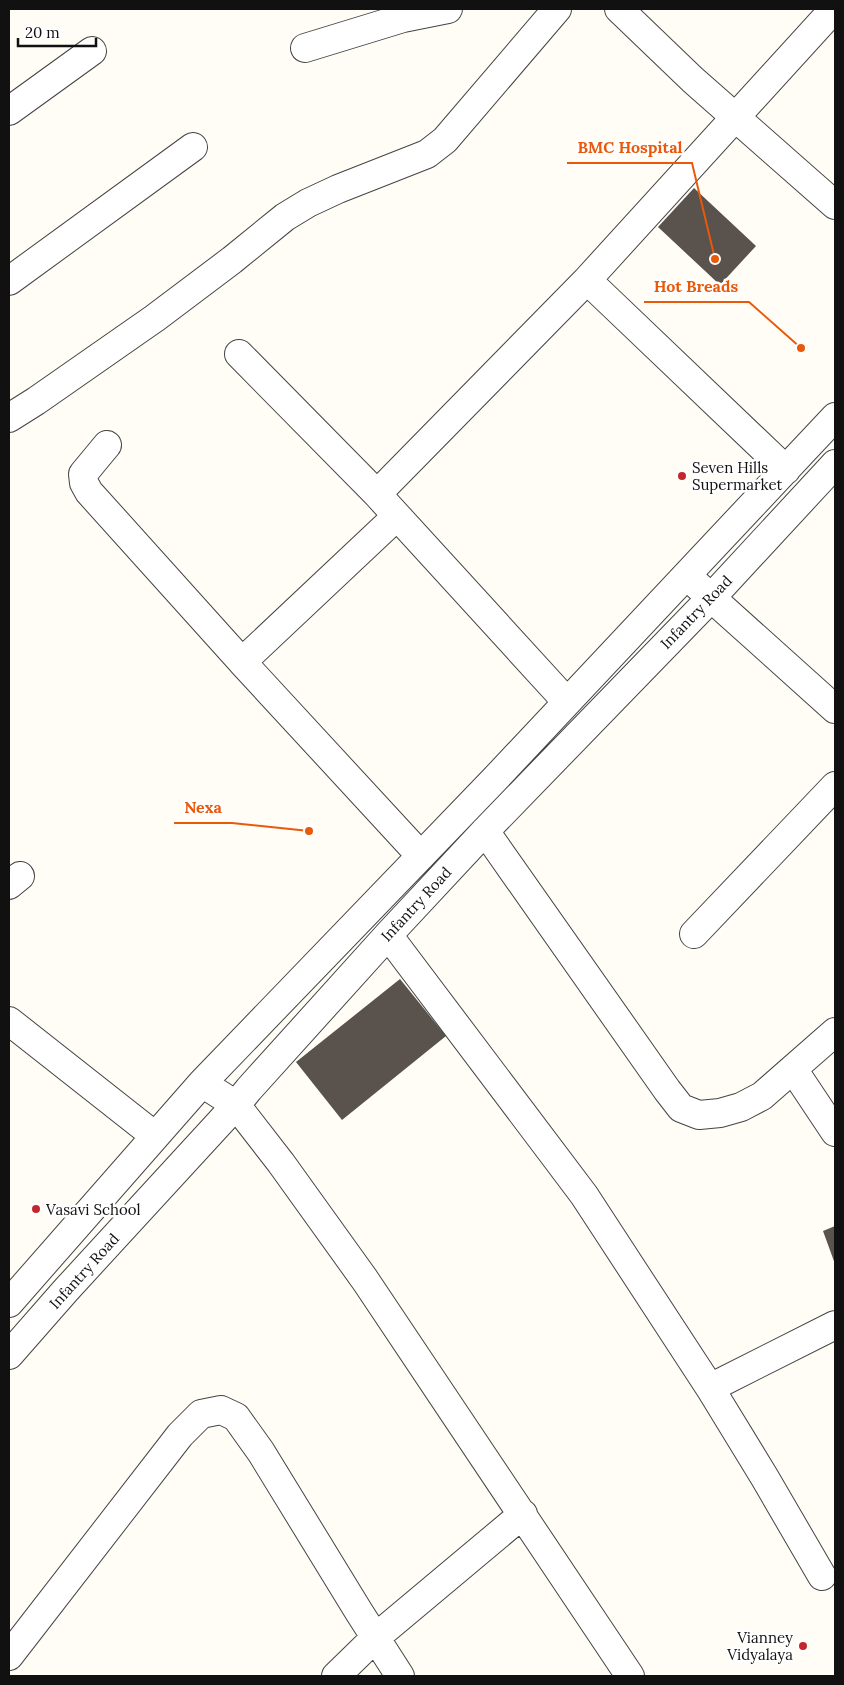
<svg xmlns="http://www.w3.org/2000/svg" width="844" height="1685" font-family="Lora,serif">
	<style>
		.building { fill: #5a524d }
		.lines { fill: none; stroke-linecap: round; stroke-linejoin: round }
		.minor-casing { stroke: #444; stroke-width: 30 }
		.minor { stroke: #fff; stroke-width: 28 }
		.poi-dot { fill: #c4262e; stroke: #fff; stroke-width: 2 }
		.labels { text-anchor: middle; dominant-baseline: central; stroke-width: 5; stroke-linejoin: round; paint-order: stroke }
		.poi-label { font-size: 15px; fill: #111; stroke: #fff; text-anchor: start }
		.street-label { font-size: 15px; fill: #111; stroke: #fff }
		.leader { fill: none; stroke: #e8590c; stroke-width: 2 }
		.callout-dot { fill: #e8590c; stroke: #fff; stroke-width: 2 }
		.callout-label { font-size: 16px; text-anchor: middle; font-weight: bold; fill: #e8590c; stroke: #fff; stroke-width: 5; stroke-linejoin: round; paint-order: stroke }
	</style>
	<rect width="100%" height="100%" fill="#fffdf5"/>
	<path class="building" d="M694 188 756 246 720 285 658 227Z
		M400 979 446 1036 342 1120 296 1062Z
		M835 1226V1264L823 1231Z"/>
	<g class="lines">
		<defs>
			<path id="minor" d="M619 9 693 80 835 205
				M305 48 403 18 448 9
				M9 111 92 51
				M9 281 193 147
				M239 354 377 494
				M9 418 36 401 155 318 232 260 285 217 308 203 338 189 427 154 445 140 557 9
				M107 445 83 474 84 483 89 492 242 662
				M786 470 587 280 834 9
				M397 516 242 662 421 856
				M697 585 835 709
				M567 702 377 494 587 280
				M485 831 667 1090 681 1108 699 1115 720 1113 741 1107 762 1096 835 1032
				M9 885 20 876
				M694 934 835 786
				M388 935 584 1195 710 1388 765 1478 822 1576
				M9 1021 155 1136
				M793 1069 835 1132
				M202 1083 236 1105 281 1163 365 1280 630 1676
				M9 1303 202 1083 494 780 835 417
				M9 1355 66 1290 236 1105 249 1089 388 935 485 831 711 598 835 464
				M710 1388 835 1325
				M9 1656 180 1435 201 1414 221 1410 236 1417 261 1452 359 1612 400 1676
				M336 1676 375 1638 523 1514"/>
		</defs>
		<use href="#minor" class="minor-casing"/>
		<use href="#minor" class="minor"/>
	</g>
	<g class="poi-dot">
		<circle cx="682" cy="476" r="5"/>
		<circle cx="36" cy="1209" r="5"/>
		<circle cx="803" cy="1646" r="5"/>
	</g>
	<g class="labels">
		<g class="poi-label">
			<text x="692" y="467">Seven Hills<tspan x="692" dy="17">Supermarket</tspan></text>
			<text x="46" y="1209">Vasavi School</text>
			<text x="793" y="1637" text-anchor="end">Vianney<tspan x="793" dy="17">Vidyalaya</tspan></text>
		</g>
		<g class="street-label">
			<text transform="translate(696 612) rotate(-46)">Infantry Road</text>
			<text transform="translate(416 904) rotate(-47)">Infantry Road</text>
			<text transform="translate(84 1271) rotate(-48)">Infantry Road</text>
		</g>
	</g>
	<path class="leader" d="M715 259L692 163H567M801 348L749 302H644M309 831L232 823H174"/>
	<g class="callout-dot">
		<circle cx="715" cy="259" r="5"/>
		<circle cx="801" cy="348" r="5"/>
		<circle cx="309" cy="831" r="5"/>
	</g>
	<g class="callout-label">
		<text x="630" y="153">BMC Hospital</text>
		<text x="696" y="292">Hot Breads</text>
		<text x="203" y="813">Nexa</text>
	</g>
	<rect width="844" height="1685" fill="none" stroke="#111111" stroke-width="20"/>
	<path d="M18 38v8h78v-8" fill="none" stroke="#111111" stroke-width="2.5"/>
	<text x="25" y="38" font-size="15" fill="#111111" stroke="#ffffff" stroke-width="4" paint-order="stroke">20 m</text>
</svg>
